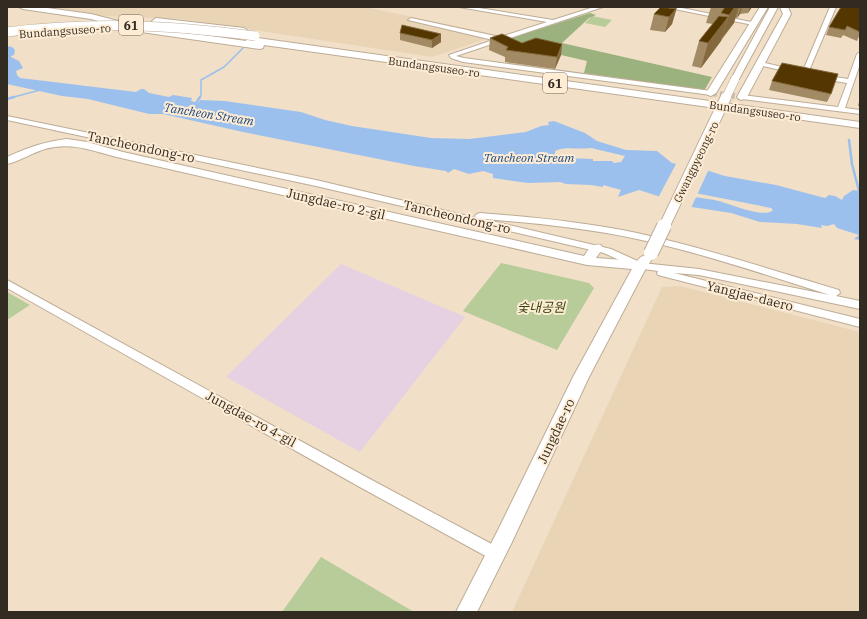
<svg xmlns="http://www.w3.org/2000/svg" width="867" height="619" font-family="'IBM Plex Serif','Noto Sans KR',serif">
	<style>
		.built { fill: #e9d4b6 }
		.education { fill: #e5d1e1 }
		.green { fill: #b7cc99 }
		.forest { fill: #9cb27e }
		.water { fill: #9cc0ed; fill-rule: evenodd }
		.pier { fill: #f1dfc8 }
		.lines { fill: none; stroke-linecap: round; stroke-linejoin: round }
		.stream-far1 { stroke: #9cc0ed; stroke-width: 1.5 }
		.stream { stroke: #9cc0ed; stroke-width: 2.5 }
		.minor-tunnel { stroke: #cbbba7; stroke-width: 6; stroke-dasharray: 6 3; stroke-linecap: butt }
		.minor-casing { stroke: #bdac96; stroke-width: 2 }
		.major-casing { stroke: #bdac96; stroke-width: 2 }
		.highway-casing { stroke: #bdac96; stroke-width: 2 }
		.minor { fill: #fff; fill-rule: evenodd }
		.major { fill: #fff; fill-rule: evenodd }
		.highway { fill: #fff; fill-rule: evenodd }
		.major-bridge-far2-casing { stroke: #bdac96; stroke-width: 9; stroke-linecap: butt }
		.major-bridge-far1-casing { stroke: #bdac96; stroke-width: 12; stroke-linecap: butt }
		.major-bridge-casing { stroke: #bdac96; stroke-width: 16; stroke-linecap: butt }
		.highway-bridge-casing { stroke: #bdac96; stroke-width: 10; stroke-linecap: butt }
		.major-bridge-far2 { stroke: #fff; stroke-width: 8 }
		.major-bridge-far1 { stroke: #fff; stroke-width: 10 }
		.major-bridge { stroke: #fff; stroke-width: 14 }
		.highway-bridge { stroke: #fff; stroke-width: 9 }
		.wall { fill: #a28a64 }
		.shaded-wall { fill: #83693d }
		.building { fill: #543601; stroke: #83693d }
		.labels { text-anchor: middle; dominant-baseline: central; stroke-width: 4; stroke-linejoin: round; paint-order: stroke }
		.far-street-label { font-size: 11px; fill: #312b22; stroke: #feecd5 }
		.shield { fill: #feecd5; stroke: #6e6558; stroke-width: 1 }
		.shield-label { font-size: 12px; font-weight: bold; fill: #312b22 }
		.far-water-label { font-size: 12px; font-style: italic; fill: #1b4981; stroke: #feecd5 }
		.street-label { font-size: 13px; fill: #312b22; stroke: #feecd5 }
		.park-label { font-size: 13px; font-style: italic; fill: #34470d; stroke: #feecd5 }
	</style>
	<rect width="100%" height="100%" fill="#f1dfc8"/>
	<path class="built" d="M48 7H365L498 35 432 57 182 19 103 16Z
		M680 286 860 332V612H512L662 287Z"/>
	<path class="education" d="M341 264 465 317 360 452 226 377Z"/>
	<path class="green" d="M592 16 612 20 605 27 585 23Z
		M501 263 589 283 594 288 557 350 463 311Z
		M7 292 30 305 7 320Z
		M321 557 414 612H282Z"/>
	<path class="forest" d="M590 13 596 15 589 18 562 43 712 77 704 91 584 73 587 61 501 41Z"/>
	<path class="water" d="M7 46 12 47 15 50 14 55 11 56V57L19 61 23 68 16 71 17 75 20 78 136 92 141 89H144L149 93 169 97 173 95 192 98 191 101 198 103 200 100 225 101 301 112 325 120 352 126 431 138 469 139 526 132 541 126 549 125 548 122 554 121 585 133 597 141 626 150 657 151 672 163 709 171 725 176 776 185 825 198 829 195 835 196 842 200 844 196 853 190 860 191V240L854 239 859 235 837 228 834 224 827 226 821 225 822 228 797 224 760 222 731 213 692 207 639 190 618 197 621 190 603 185V187L591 185 566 184 560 182 528 183 493 178V174L483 171 469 174 454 169 448 173 446 171 414 166 243 132 163 114H149L88 99 62 96 7 84ZM591 148 625 156 621 162 614 163 612 161H593V159L565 158 555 154V151C566 146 579 150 591 148ZM695 193 771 208 773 210C765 219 730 204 719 201 711 199 702 198 694 197Z"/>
	<path class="pier" d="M677 162 709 169 691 208 658 198Z"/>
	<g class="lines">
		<path class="stream-far1" d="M10 98 44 89
			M199 98 201 95V80L224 67 243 48"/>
		<path class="stream" d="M7 99 14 97
			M196 103 200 97
			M849 140 852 164 859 191"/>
		<path class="minor-tunnel" d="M711 93 742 97"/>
		<defs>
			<path id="minor" d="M459 7H473L553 20 594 7H603L456 56 464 58 711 91 715 93 711 95 463 62 451 58 449 55 493 40 408 20 411 18 500 37 547 22Z
				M665 7H677L756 23 753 25Z
				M830 7H836L808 73 803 74 802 73Z
				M860 52V64L845 108 860 110V114L742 99 738 97 742 95 838 107 847 83 822 79 819 77 822 75 848 79 857 54Z
				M761 62 795 70 796 71 793 73 759 65 758 64Z
				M7 116 316 180 476 218 475 216 477 214 480 213C533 217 585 222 637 233 705 248 772 270 839 290L840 293 836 296 860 301V309L699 275 674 273 860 319V327L658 275 657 273 658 271 636 268 604 253 316 186 7 120ZM483 219C534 223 586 228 637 239 702 253 766 275 830 295L699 269 642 263 611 249Z
				M7 280 368 478 501 549 504 554 501 559 496 561 491 559 358 486 7 288Z"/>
			<path id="major" d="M760 7H768L716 93 711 96 708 95 706 93Z
				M770 7H778L739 79 735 82 732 81 731 79Z
				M780 7H788L791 14 747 97 742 100 739 99 737 97 783 14Z
				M67 139 87 142 123 152 584 256C589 249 592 243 601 245L603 248 596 258 637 261C641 256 644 254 651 256L652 259 646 268 589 377 512 542 477 612H456L498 530 573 377 632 269 587 265 121 158C95 152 72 141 45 149 32 153 20 161 7 164V157C26 148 46 141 67 139Z"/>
			<path id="highway" d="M19 7H40L91 14 134 25 246 41 247 38 250 37 860 122V128L264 45 263 48 260 49 134 31 91 19 23 9Z
				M156 18 244 28 248 31 244 34 153 23 152 21Z"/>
		</defs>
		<use href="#minor" class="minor-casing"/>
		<use href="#major" class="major-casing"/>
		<use href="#highway" class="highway-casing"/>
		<use href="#minor" class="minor"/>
		<use href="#major" class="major"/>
		<use href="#highway" class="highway"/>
		<defs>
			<path id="major-bridge-far2" d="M726 98 735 79"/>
			<path id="major-bridge-far1" d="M664 227 726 97"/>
			<path id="major-bridge" d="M651 253 664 226"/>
			<path id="highway-bridge" d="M7 32C92 21 171 25 255 36"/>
		</defs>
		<use href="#major-bridge-far2" class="major-bridge-far2-casing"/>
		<use href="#major-bridge-far1" class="major-bridge-far1-casing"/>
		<use href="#major-bridge" class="major-bridge-casing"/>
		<use href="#highway-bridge" class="highway-bridge-casing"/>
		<use href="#major-bridge-far2" class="major-bridge-far2"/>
		<use href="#major-bridge-far1" class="major-bridge-far1"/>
		<use href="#major-bridge" class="major-bridge"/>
		<use href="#highway-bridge" class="highway-bridge"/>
	</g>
	<path class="wall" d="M661 7H677L672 24 665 32 650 30 654 14Z
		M711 7H752L748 13 740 14 737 18 735 17 734 23 701 68 692 66 699 41 713 24 706 23Z
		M860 7V34L857 41 843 35 841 38 826 35 829 27Z
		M400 33 441 42 432 48 400 40Z
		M490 38 522 43 562 44 561 55 555 69 505 62V57L489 50Z
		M772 81 831 94 827 102 769 90Z
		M860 98V106H858Z"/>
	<path class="shaded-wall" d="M668 7H677L672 24 665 32 669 17 668 8Z
		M735 7H739L734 23 722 38 729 15Z
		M741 7H742L740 14 737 18Z
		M750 7H752L748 13Z
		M728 17 721 41 701 68 708 43Z
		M441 34V42L432 48V40Z
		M562 44 561 55 555 69 557 57Z"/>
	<path class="building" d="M661 7 666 8 665 7H668V8L676 9 669 17 654 14Z
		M725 7H735L729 15 721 13Z
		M841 7H860V32L847 26 845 30 829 27Z
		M719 16 728 17 708 43 699 41Z
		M402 25 441 34 432 40 400 33Z
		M502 34 522 43 536 38 562 44 557 57 506 50 508 47 490 38Z
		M782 63 838 74 831 94 772 81Z"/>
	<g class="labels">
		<g class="far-street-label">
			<text transform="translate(65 31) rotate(-4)">Bundangsuseo-ro</text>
			<text transform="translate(434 67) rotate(8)">Bundangsuseo-ro</text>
			<text transform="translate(755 111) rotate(8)">Bundangsuseo-ro</text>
			<text transform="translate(696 162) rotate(-64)">Gwangpyeong-ro</text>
		</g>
		<g class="shield">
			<rect x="119" y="15" width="24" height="20" rx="3"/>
			<rect x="543" y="73" width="24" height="20" rx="3"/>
		</g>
		<g class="shield-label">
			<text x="131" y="25">61</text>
			<text x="555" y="83">61</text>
		</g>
		<g class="far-water-label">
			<text transform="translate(209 114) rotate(9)">Tancheon Stream</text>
			<text x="529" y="157">Tancheon Stream</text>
		</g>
		<g class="street-label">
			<text transform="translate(141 147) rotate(12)">Tancheondong-ro</text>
			<text transform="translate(336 204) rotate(13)">Jungdae-ro 2-gil</text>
			<text transform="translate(457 217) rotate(13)">Tancheondong-ro</text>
			<text transform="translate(750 296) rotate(14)">Yangjae-daero</text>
			<text transform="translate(251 419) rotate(29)">Jungdae-ro 4-gil</text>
			<text transform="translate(556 431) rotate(-65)">Jungdae-ro</text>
		</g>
		<g class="park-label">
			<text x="541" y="307">숯내공원</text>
		</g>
	</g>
	<rect width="867" height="619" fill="none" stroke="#312b22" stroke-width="16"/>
</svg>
